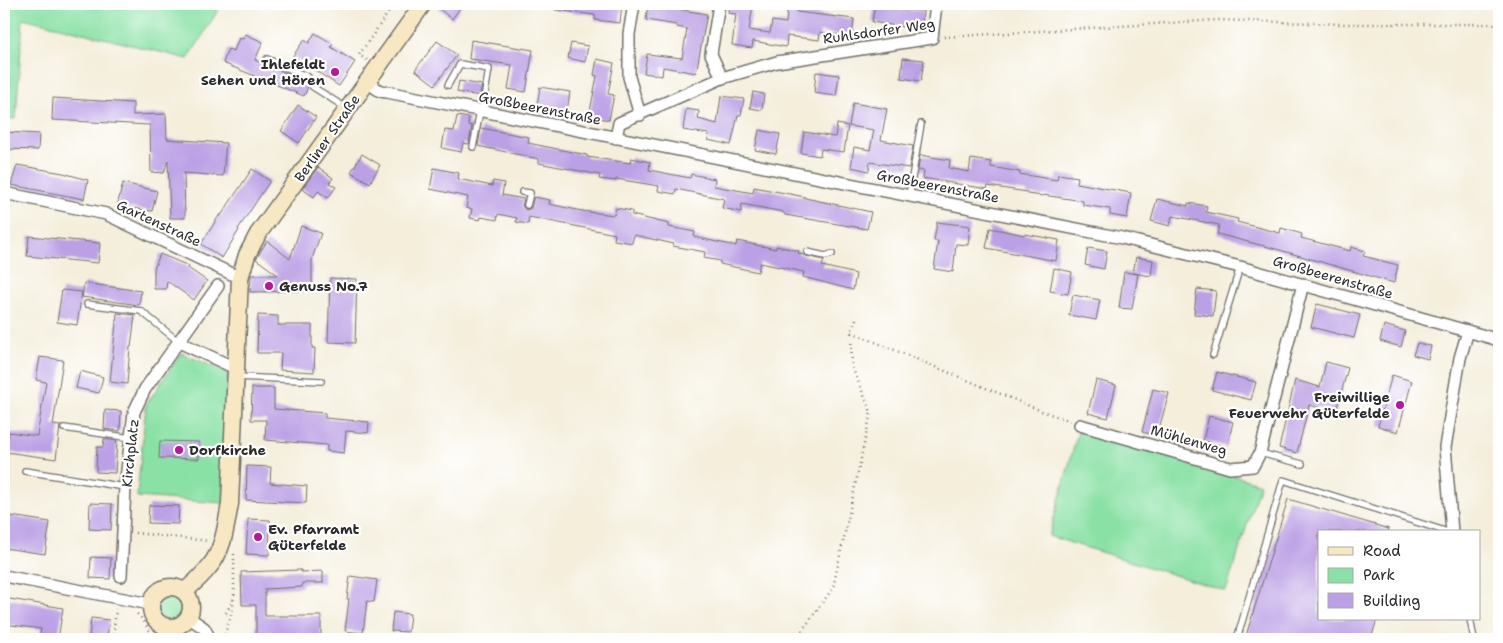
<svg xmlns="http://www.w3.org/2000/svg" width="1503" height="643" font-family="'Shantell Sans',sans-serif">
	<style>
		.green { fill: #8ae1a5; stroke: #5a8668 }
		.building { fill: #bca0e5 }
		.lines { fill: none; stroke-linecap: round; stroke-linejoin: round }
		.lane-casing { stroke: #716f69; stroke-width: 8 }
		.street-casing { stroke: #716f69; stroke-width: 14 }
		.secondary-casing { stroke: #716f69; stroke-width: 19 }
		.path { stroke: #716f69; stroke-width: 2.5; stroke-dasharray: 1 4; stroke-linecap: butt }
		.lane { stroke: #fff; stroke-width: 5.5 }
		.street { stroke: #fff; stroke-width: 11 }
		.secondary { stroke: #f7e8c3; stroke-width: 16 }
		.poi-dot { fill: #b5179e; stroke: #fff; stroke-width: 2 }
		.labels { text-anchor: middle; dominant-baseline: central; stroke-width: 4.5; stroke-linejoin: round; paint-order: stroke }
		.street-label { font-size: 14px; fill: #2b2b2b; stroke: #fff }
		.poi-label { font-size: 14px; font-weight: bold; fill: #2b2b2b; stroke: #fff; text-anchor: start }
	</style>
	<rect width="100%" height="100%" fill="#fff"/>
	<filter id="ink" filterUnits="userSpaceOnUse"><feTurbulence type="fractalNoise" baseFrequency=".02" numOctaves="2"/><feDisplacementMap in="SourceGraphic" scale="10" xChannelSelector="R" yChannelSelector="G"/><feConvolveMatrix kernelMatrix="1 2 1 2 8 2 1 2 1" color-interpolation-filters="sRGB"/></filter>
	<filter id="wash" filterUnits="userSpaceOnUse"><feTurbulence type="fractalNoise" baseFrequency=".0096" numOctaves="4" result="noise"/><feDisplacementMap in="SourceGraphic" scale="20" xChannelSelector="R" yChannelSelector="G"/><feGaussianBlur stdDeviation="1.12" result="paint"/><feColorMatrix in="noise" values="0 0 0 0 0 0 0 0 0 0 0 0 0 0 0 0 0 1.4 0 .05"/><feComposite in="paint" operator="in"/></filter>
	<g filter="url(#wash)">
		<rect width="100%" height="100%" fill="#f4eedb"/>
		<path class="green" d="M4 4H222L188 59 23 18 16 119 4 118Z
			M181 353 228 373 223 503 137 497 146 405Z
			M1080 425 1260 484 1226 591 1049 536Z
			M156 606a14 14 0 1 1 28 0a14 14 0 1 1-28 0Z"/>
		<g id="blocks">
			<path class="building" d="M433 4H463L452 19Z
				M555 4H622L620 23 595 20V15L555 10Z
				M648 4 707 14 696 73 663 67 662 76 644 73 647 54 682 58 687 29 677 27V25L646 20Z
				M729 4H753L749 30 770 33 772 21 786 23 788 4H797V12L854 19 852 37 820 32 819 40 787 36 786 47 753 41 752 48 732 45 736 14 728 13Z
				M875 4H893L892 9 923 11 922 27H903L872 22Z
				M315 33 333 44 331 47 355 62 339 86 293 56 304 40 309 43Z
				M245 34 263 42 255 60 305 81 308 87 304 96 223 63 228 49 234 51 239 38 243 39Z
				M471 40 533 50 526 92 508 89 512 65 469 59Z
				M437 41 457 55 435 85 415 70Z
				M571 43 588 46 585 62 568 58Z
				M903 58 924 60 921 81 901 78Z
				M597 59 614 63 608 94 614 95 609 120 589 116 597 76 594 75Z
				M816 72 839 75 836 96 814 93Z
				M459 81 482 85 480 96 457 92Z
				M540 87 570 92 567 111 537 106Z
				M753 92 764 94 762 110 750 108Z
				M721 96 744 99 741 115H738L731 145 708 140 709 134 683 130 686 109 699 111 698 119 717 124Z
				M53 98 133 103V115L166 114 167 139 226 143 223 176 184 173 185 218H170L168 160 164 173 151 172 150 125 52 120Z
				M853 103 887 109 881 140 913 146 909 168 870 162 869 171 851 167 854 147 870 150 874 130 849 126Z
				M298 105 316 117 299 143 281 131Z
				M457 116 469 118 468 125 472 126 469 144 463 143 461 152 442 148 445 130 454 131Z
				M837 124 848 126 844 152 821 149 820 156 801 153 804 132 835 137Z
				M481 128 529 137 528 143 587 155V157L630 163 631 158 650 162 649 170 690 178 691 174 715 179 714 186 753 193 754 187 805 197V198L871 212 867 229 791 216 785 215 783 212 742 204 741 212 722 208 724 199 676 189 675 194 658 191 659 186 616 179V181L599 179 600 175 539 163V159L478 146Z
				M759 130 780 134 776 154 755 150Z
				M4 132 39 134 38 150 4 149Z
				M362 154 380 165 370 183 351 172Z
				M920 155 950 160 949 168 969 172 971 159 991 162V167L1020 172 1019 174 1057 180 1058 174 1078 177 1077 183 1131 193 1127 218 1110 215V209L1083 205V201L1043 195V196L1027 194V192L988 186 987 189 923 178 924 171 918 170Z
				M17 165 63 173 88 180 84 199 11 185Z
				M318 167 333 178 329 183 336 187 328 198 318 191 314 197 302 189Z
				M434 168 459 173 458 179 492 186 493 181 504 183 502 195 524 199 522 206 526 210 531 208 534 197 550 200 549 204 582 211 614 215 616 208 632 211V215L669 224V227L695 232 694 237 736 246 737 241 776 249V246L799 251 798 253 806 256 824 260 822 266 856 274 853 290 803 277 804 272 760 263 758 272 720 264V261L704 258 705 252 673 246 674 244 634 235 632 243 614 240 615 234 529 217 528 224 516 222 517 218 498 214 497 220 481 217 480 220 470 218 472 209 466 208 468 197 430 189Z
				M252 169 270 181 238 229 239 230 222 258 201 244 220 214V217Z
				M123 183 157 191 152 211 117 206Z
				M1157 199 1188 206V203L1207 206 1206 212 1238 219 1237 222 1280 233 1281 228 1302 234 1301 238 1350 251 1351 247 1365 251 1363 256 1398 265 1394 283 1276 249 1217 234 1219 225 1172 216 1170 226 1151 221Z
				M937 222 970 226 968 245 956 244 953 272 934 269 938 241H934Z
				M301 226 321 233 312 259V291L250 292 251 275H278L256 259 267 241 290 259Z
				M990 228 1024 235V234L1059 240 1056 261 986 248Z
				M29 236 100 243 98 263 27 256Z
				M1088 248 1107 251 1104 269 1085 265Z
				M160 254 189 266 188 268 207 281 194 300 167 281 166 289H154V269Z
				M1136 257 1153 260 1151 276 1133 273Z
				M1054 268 1072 272 1068 294 1050 291Z
				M1124 272 1138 274 1132 309 1119 308Z
				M330 278 357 279 355 343 328 342Z
				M84 283 141 291 139 305 82 297Z
				M1197 289 1216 291 1213 316 1194 314Z
				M62 290 82 292 77 325 57 322Z
				M1073 295 1100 300 1096 320 1069 315Z
				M1317 304 1360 315 1354 338 1311 327Z
				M117 313 135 315 131 347H130L127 384 110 382Z
				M258 315 278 316V325H312V348H315L314 372 280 370 281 353H257Z
				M1384 325 1405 331 1401 347 1380 341Z
				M1417 343 1431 346 1428 359 1413 355Z
				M40 357 63 360 53 425 60 426 56 459 6 452 9 432 37 436 46 382 36 380Z
				M1326 362 1348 368 1336 412 1309 405 1297 453 1279 448 1295 380 1320 387Z
				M80 371 103 377 99 393 76 388Z
				M1217 372 1256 382 1251 400 1212 390Z
				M1392 375 1412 381 1398 432 1378 426Z
				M1096 380 1116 385 1108 418 1088 413Z
				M252 388H274V409L325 413V418L369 422 368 433 346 431 344 453 327 451V445L265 440 266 420H251Z
				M1153 389 1169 393 1157 436 1142 432Z
				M105 410 121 411 120 431 104 429Z
				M1209 416 1233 422 1227 447 1203 440Z
				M104 439 117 441 115 473 96 472 97 447H103Z
				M160 441 199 442V459L159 458Z
				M247 466 271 467 270 483 307 486 306 503 246 500Z
				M1288 499 1389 529 1388 532H1319V619H1377L1371 639H1245Z
				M90 503 112 504 111 530 89 529Z
				M149 505 179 506 178 524 148 523Z
				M4 515 50 522 45 554 4 548Z
				M248 519 270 520 269 555 246 554Z
				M91 557 111 558 110 579 90 578Z
				M301 570V572L323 571V583H302V587L265 589V616H321V637H256V605H242L241 572Z
				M350 576 377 580 374 602 367 601 363 633 345 631 349 599H347Z
				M4 598 63 608 58 639H39L41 629 4 624Z
				M393 612 410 614 408 632 391 631Z
				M91 618 109 620 107 639H89Z"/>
		</g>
	</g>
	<g filter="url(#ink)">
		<use href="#blocks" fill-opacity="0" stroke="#716f69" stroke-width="1"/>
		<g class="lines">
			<defs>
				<path id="lane" d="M267 59 308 77 313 87 346 108
					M448 85 460 64 489 69 482 111
					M473 147 480 111
					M522 192 530 193 527 205
					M909 196 921 124
					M807 252 825 256 832 254
					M87 304 141 311 179 342
					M1213 355 1240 267
					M237 377 321 381
					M64 428 131 438
					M1260 453 1302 464
					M25 471 125 487
					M1470 619 1474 639
					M1237 639 1283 480 1448 532"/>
				<path id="street" d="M634 4 629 34V77L640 115
					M719 4 711 54 722 78
					M367 82 380 91 387 92 1122 238 1240 267 1499 340
					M616 138 619 123 722 78 777 62 932 38 936 4
					M4 193 106 214 240 278
					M179 342 235 368
					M1080 425 1230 468 1253 466 1260 453 1303 284
					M1452 532 1445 447 1460 358 1468 331
					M4 576 150 604
					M121 576 125 487 134 412 145 389 218 286
					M188 617 204 628 210 639"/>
				<path id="secondary" d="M151 607a20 20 0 1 1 40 0a20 20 0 1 1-40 0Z
					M184 592C193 584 202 576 209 567 224 550 226 524 230 504L240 278 247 255 258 234 423 4"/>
			</defs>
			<use href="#lane" class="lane-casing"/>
			<use href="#street" class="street-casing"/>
			<use href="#secondary" class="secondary-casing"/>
			<path class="path" d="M944 37 1217 20 1342 24H1499
				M367 60 359 55 394 4
				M856 319 851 332 1044 412 1071 421
				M135 533 209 541
				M226 613 234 598V554
				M137 614C147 622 147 634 160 639
				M113 639 116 609
				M187 639 195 635
				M223 639 233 609V600
				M796 639 833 588 871 412 852 367 851 332"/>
			<use href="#lane" class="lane"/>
			<use href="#street" class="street"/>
			<use href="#secondary" class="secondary"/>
		</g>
	</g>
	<g class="poi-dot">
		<circle cx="335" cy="72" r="5"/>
		<circle cx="269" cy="286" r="5"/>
		<circle cx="1400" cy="405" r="5"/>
		<circle cx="179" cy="450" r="5"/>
		<circle cx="258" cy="537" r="5"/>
	</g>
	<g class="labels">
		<g class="street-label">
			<text transform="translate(879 31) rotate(-8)">Ruhlsdorfer Weg</text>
			<text transform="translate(540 108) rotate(11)">Großbeerenstraße</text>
			<text transform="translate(327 138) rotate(-55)">Berliner Straße</text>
			<text transform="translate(938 186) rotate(11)">Großbeerenstraße</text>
			<text transform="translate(159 223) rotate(25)">Gartenstraße</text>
			<text transform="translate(1333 277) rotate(16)">Großbeerenstraße</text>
			<text transform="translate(1189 440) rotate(16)">Mühlenweg</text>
			<text transform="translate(130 453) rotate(-84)">Kirchplatz</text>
		</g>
		<g class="poi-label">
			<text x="325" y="64" text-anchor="end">Ihlefeldt<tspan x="325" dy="16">Sehen und Hören</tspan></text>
			<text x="279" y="286">Genuss No.7</text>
			<text x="1390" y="397" text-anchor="end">Freiwillige<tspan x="1390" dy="16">Feuerwehr Güterfelde</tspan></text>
			<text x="189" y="450">Dorfkirche</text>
			<text x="268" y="529">Ev. Pfarramt<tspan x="268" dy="16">Güterfelde</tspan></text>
		</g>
	</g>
	<rect width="1503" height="643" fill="none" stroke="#fff" stroke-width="20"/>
	<rect x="1318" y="530" width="162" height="90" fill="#ffffff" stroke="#aaaaaa"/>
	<rect x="1328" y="547" width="25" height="8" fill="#f7e8c3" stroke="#aaaaaa"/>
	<text x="1363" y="556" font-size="15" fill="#2b2b2b">Road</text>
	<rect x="1328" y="568" width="25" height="15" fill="#8ae1a5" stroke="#aaaaaa"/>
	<text x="1363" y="580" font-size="15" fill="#2b2b2b">Park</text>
	<rect x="1328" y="593" width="25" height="15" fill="#bca0e5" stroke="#aaaaaa"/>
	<text x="1363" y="606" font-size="15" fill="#2b2b2b">Building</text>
</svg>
